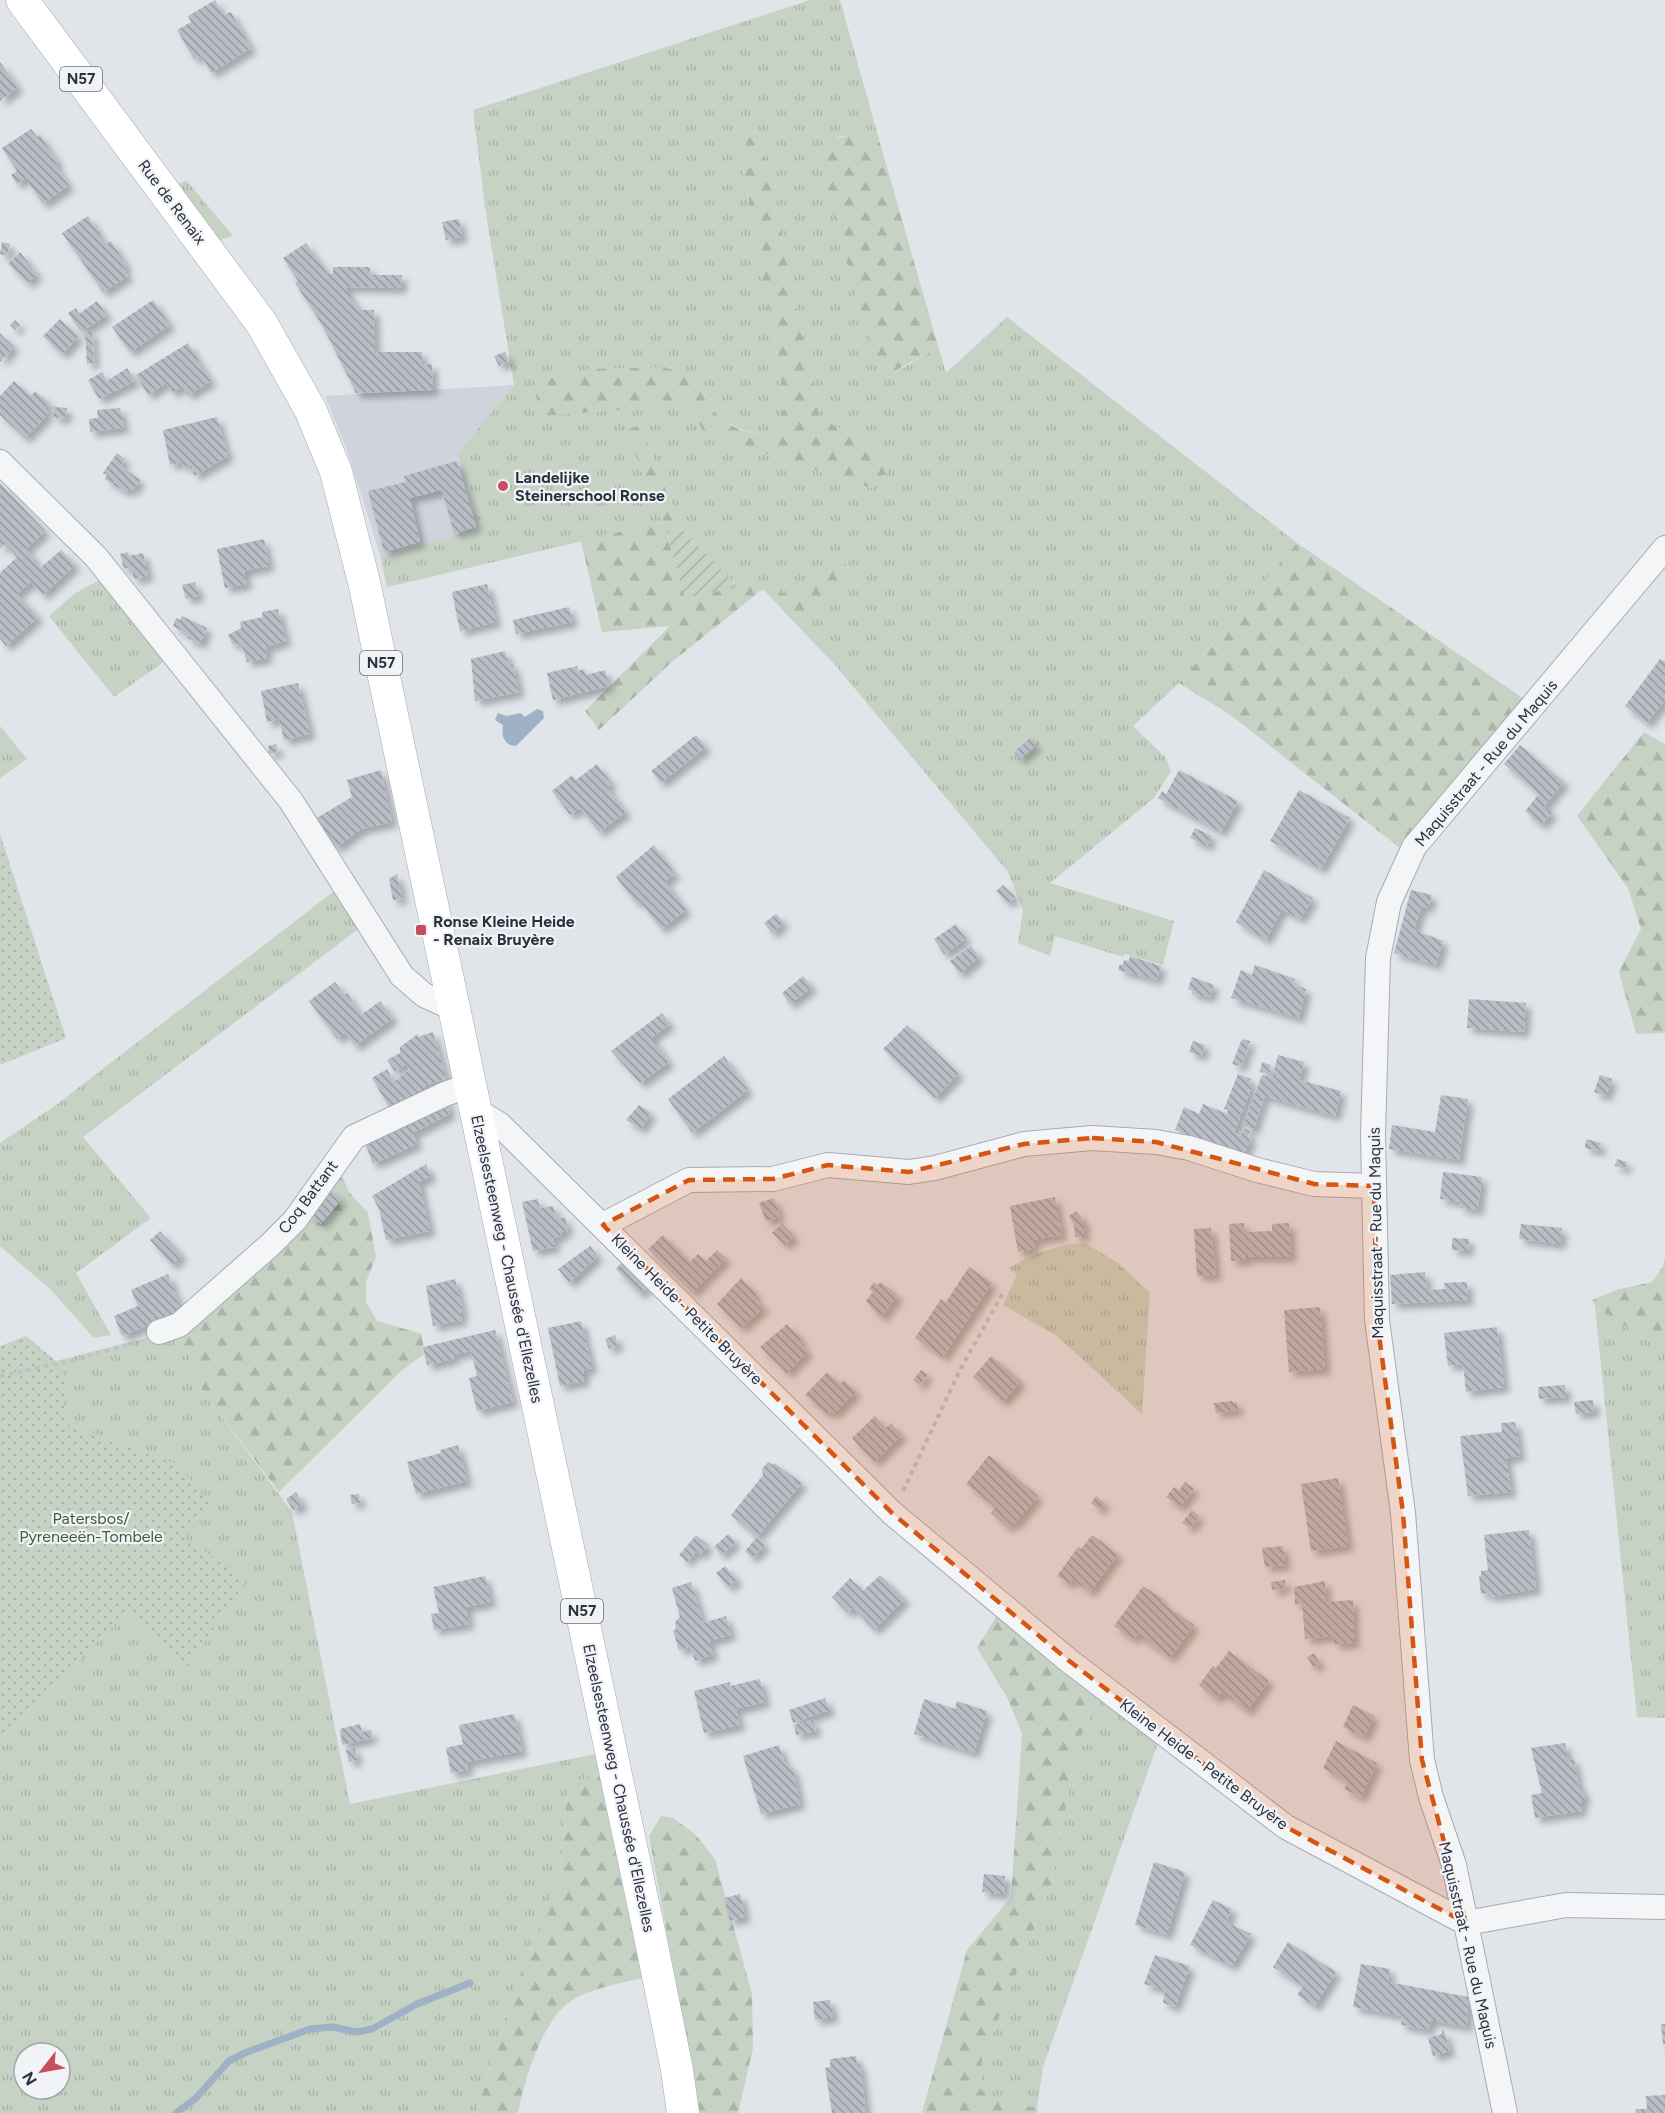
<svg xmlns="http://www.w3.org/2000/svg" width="1665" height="2113" font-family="Figtree,sans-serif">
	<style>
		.built { fill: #cfd3db }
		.grass { fill: url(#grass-tufts); fill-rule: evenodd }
		.forest { fill: url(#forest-firs) }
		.park { fill: url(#park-dots) }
		.garden { fill: url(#garden-furrows) }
		.water { fill: #9fb1c6 }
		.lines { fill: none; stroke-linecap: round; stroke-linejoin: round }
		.stream { stroke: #9fb1c6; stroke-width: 7 }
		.building { fill: url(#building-back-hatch); filter: url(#shadow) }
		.minor-casing { stroke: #a7abb3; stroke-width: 26 }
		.major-casing { stroke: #a1a8b4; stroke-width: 33 }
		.path { stroke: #c0c2c7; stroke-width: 4; stroke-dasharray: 4.5 4.5; stroke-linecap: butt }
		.minor { stroke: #f4f5f7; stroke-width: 24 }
		.major { stroke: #fff; stroke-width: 32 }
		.marked { fill: #d55511; fill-opacity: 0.2; stroke: #d55511; stroke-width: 4.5; stroke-dasharray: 12 8; stroke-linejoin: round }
		.poi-dot { fill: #c54f5e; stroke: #f1f3f6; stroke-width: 2 }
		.labels { text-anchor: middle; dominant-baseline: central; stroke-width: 4.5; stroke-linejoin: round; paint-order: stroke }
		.shield { fill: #f1f3f6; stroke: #666c76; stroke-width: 1.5 }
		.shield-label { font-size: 15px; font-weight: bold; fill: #2b323f }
		.street-label { font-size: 16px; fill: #2b323f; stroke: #f1f3f6 }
		.poi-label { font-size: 16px; font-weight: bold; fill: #2b323f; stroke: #f1f3f6; text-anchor: start }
		.park-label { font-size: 16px; fill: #3e5a39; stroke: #f1f3f6 }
	</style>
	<defs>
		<pattern id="grass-tufts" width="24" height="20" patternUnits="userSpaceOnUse" patternTransform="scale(1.5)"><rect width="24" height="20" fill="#c6d2c3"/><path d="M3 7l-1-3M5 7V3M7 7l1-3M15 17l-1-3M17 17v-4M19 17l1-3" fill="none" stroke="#aab5a9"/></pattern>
		<pattern id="forest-firs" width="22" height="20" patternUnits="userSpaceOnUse" patternTransform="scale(1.5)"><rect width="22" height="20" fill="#c6d2c3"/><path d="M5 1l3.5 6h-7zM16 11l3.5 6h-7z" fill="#aab5a9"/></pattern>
		<pattern id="park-dots" width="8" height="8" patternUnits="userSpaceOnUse" patternTransform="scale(1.5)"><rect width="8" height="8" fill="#c6d2c3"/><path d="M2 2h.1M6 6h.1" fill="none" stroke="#aab5a9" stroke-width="1.8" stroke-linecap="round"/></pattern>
		<pattern id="garden-furrows" width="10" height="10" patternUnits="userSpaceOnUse" patternTransform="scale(1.5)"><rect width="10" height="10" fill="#c6d2c3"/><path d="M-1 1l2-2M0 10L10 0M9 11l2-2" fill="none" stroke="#aab5a9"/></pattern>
		<pattern id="building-back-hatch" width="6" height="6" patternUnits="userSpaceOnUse" patternTransform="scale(1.5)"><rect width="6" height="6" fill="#b9bdc5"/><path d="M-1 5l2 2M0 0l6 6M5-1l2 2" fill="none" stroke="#979aa1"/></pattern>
		<filter id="shadow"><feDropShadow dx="5.5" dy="5.5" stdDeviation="3" flood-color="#0004"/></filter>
	</defs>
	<rect width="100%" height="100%" fill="#e1e4e9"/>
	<path class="built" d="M514 385 632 408 662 522 387 587 381 558 347 450 325 396Z"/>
	<path class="grass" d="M810 0H840L880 143 857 134 837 137 901 369 928 353H940L946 373 1007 317 1297 543 1179 683 1133 726 1165 757 1171 771 1154 798 1050 883 1174 921 1163 965 1125 954 1123 957 1055 936 1050 956 1018 943 1023 910 1008 872 836 666 791 619 854 575 843 561 791 597 762 580 738 587 682 529 640 425 627 430 662 522 387 587 381 558 478 528 458 454 514 385 485 207 473 110ZM748 127 760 135 820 418 866 442 870 488 704 434 691 404 621 409 693 377C718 422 718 422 767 437L786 406 741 156Z
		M187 181 233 236 220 240 178 184Z
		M101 579 168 659 114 697 49 616 74 594Z
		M0 726 27 759 0 778Z
		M342 885 365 924 83 1137 151 1218 76 1273 111 1335 94 1338 50 1289 0 1246V1143L56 1105Z
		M1085 1243 1118 1263 1150 1293 1142 1414 1057 1336 1003 1305 1017 1274 1009 1268C1034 1254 1056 1244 1085 1243Z
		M1595 1306 1665 1352V1718L1637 1717Z
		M178 1330 202 1390 292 1512 350 1804 595 1754 599 1774 577 1781 567 1796 560 1875 513 1993 476 2113H0V1740L126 1612 187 1669 185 1538 179 1465 64 1423V1373L56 1361ZM24 2053H60V2089H24Z
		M1102 1692 1160 1737 1043 2067 1037 2108 995 2099 979 2089 982 2060 1052 1883 1077 1744Z"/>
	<path class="forest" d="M747 127 760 135 820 418 866 442 893 465 871 488 704 434 691 404 543 416 536 396 540 381 588 369 664 367 693 377C715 418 721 426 767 437L786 406 741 156 739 132Z
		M857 133 880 143 940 353H928L890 373 877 364 837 230 820 152 826 142Z
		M640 425 682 529 666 531 685 598 762 580 791 597 843 561 854 575 791 619 763 589 673 661 599 730 585 711 670 626 602 632 581 541 662 522 626 430Z
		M1297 543 1530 703 1405 852 1232 716 1179 683Z
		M1644 732 1665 744V1033L1636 1034 1619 972 1641 929 1628 888 1577 816Z
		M339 1168 349 1192 368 1213 376 1257 366 1282V1302L377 1321 422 1334 424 1354 400 1372 279 1492 202 1390 178 1330Z
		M1665 1257V1352L1595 1306 1592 1300 1616 1290 1652 1282 1663 1266Z
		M1000 1610 1102 1692 1077 1744 1052 1883 982 2060 980 2089 995 2099 1037 2108 1038 2113H922L967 1950 1011 1897 1022 1734 1008 1699 977 1648Z
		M599 1774 642 1978C621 1983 583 1990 567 2004 541 2025 524 2081 518 2113H476L513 1993 560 1875 567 1796 577 1781Z
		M661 1816 673 1818 695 1834 715 1859 752 1994 753 2048 738 2113H700L649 1836Z"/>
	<path class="park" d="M0 834 66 1038 0 1065Z
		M26 1336 56 1361 64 1373V1423L179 1465 212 1507 185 1538 247 1580 186 1670 126 1613 0 1740V1346Z"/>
	<path class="garden" d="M682 529 738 587 685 598 666 531Z"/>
	<path class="water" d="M537 709 543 711 544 718 516 746C504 745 501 736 503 725L495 720 498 713 507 716 520 713 525 717Z"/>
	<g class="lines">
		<path class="stream" d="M176 2113 196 2098 229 2061 247 2052 310 2029 332 2027 357 2032 372 2029 417 2004 470 1983"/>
	</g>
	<path class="building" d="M215 0 223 15 231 12 251 48 211 73 201 55 194 59 177 30 191 22 188 16Z
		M0 62 18 87 0 101Z
		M31 129 37 137 40 135 58 162 55 164 69 185 43 204 25 178 17 184 11 175 17 171 2 148Z
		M88 216 106 244 111 241 127 266 123 268 128 276 103 292 62 233Z
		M459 219 462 237 446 240 442 222Z
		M2 242 10 244 7 256 0 254Z
		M306 243 328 274H333V267H370V275H402L401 288 345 287 359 310H374L375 352H422V365L432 364 433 390 356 393 322 325 295 283 298 281 283 258Z
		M20 252 37 274 28 283 8 264Z
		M153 300 170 325 130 352 112 327Z
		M97 301 107 315 81 332 68 313 76 308 79 314Z
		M60 319 78 337 62 354 43 336Z
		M15 320 20 325 15 330 10 325Z
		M92 331 94 363 87 364 85 332Z
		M0 333 14 347 0 362Z
		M188 343 211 381 188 395 182 386 172 393 166 383 148 395 136 375Z
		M505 352 509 361 499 366 494 356Z
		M127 368 135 381 99 399 88 380 102 372 107 381Z
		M14 381 31 396 35 391 50 404 45 409 49 413 25 438 0 415V396Z
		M54 407 67 408 65 419 53 417Z
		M120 408 124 428 90 432 89 419 98 418 97 410Z
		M217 417 228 456 194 476 192 465 183 467 182 462 170 465 163 430Z
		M117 453 125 459 121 466 140 480 133 490 129 488 126 492 114 485 115 480 112 484 105 479 107 475 103 473Z
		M457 461 476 527 454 533 442 490 410 498 420 542 384 552 368 491 406 482 404 476Z
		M0 483 45 531 26 549 35 559 33 561 40 568 61 550 75 565 43 595 31 582 17 594 38 617 6 646 0 639V573L17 557 5 544 0 549Z
		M264 539 269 566 244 571 247 584 225 588 217 549Z
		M128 552 129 556 143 553 148 576 134 579 131 567 124 569 120 554Z
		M195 582 199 596 186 599 182 585Z
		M487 584 496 622 460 631 452 592Z
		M569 607 572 622 516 634 513 620Z
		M278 609 286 641 266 647 267 658 247 662 241 643 233 645 228 635 241 628 240 622 263 617 262 612Z
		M182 616 207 628 200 644 187 638 189 635 173 626 176 618 180 620Z
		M505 651 509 665 513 664 519 692 475 701 471 659Z
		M1660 659 1665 662V700L1647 723 1625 706Z
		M577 666 578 671 584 669 586 675 605 670 609 686 553 700 547 673Z
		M298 683 310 734 284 740 279 719 267 722 261 691Z
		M696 735 706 747 661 783 651 771Z
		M1030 738 1036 745 1020 759 1014 752Z
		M276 744 278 752 269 754 268 746Z
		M1520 745 1564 782 1544 806 1552 813 1541 825 1525 811 1539 794 1504 764Z
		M597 764 612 784 607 787 626 812 599 832 580 808 570 815 552 791 572 775 576 780Z
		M381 770 392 822 361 829 336 848 315 819 352 797 347 780Z
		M1179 770 1238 801 1221 832 1158 798 1162 791 1166 794Z
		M1299 790 1350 818 1321 869 1270 841Z
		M1195 828 1212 836 1207 846 1190 838Z
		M654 845 675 874 665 881 686 910 661 929 639 900 636 903 616 877Z
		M1264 870 1313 898 1300 919 1282 909 1266 940 1236 922Z
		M397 874 402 899 393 900 389 879Z
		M1003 885 1015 897 1008 903 996 891Z
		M1411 890 1432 895 1428 908 1422 906 1414 930 1443 941 1436 965 1394 953Z
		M776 914 784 923 772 933 764 923Z
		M956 924 966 939 944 954 934 939Z
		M971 946 979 957 960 974 950 961Z
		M1130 956 1161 966 1157 980 1118 970 1120 964 1123 965 1124 960 1129 961Z
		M1255 965 1295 979 1293 984 1306 989 1299 1018 1231 998 1241 970 1252 975Z
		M803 976 812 987 790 1004 782 993Z
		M1192 977 1214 985 1210 997 1192 994 1193 991 1188 989Z
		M335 982 345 995 347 993 361 1015 380 1001 393 1018 355 1046 345 1032 337 1039 309 1001Z
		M1469 999 1526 1003 1524 1032 1467 1028Z
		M662 1013 670 1024 652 1037 669 1062 640 1083 611 1051Z
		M907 1025 959 1073 935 1098 883 1049Z
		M433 1032 446 1079 424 1086 426 1092 390 1109 372 1078 387 1069 394 1082 409 1070 406 1064 395 1072 387 1060 400 1053V1047L418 1034V1037Z
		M1242 1039 1250 1041 1241 1067 1232 1064Z
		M1193 1041 1205 1045 1201 1056 1189 1052Z
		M1278 1055 1304 1062 1299 1080 1341 1091 1335 1116 1264 1096 1254 1129 1243 1126 1262 1075 1272 1078Z
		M724 1056 748 1090 692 1133 668 1099Z
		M1262 1062 1271 1065 1269 1074 1260 1072Z
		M1238 1074 1251 1079 1249 1085 1252 1087 1234 1133 1241 1135 1244 1128 1250 1131 1248 1136 1251 1138 1243 1157 1175 1130 1184 1107 1199 1114 1203 1104 1227 1114 1228 1110 1224 1109Z
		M1600 1075 1612 1079 1606 1096 1594 1092Z
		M1441 1095 1468 1099 1459 1160 1389 1149 1392 1125 1435 1132Z
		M447 1098 450 1114 413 1133 417 1144 373 1164 363 1138Z
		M639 1105 651 1113 641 1129 626 1120Z
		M1586 1139 1601 1143 1599 1151 1585 1148Z
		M1617 1159 1627 1162 1625 1169 1615 1166Z
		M426 1164 431 1176 419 1182 430 1231 386 1240 379 1209 372 1196Z
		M1443 1172 1482 1177 1478 1210 1460 1208 1461 1202 1440 1199Z
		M329 1189 341 1200 321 1224 308 1213Z
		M1055 1197 1062 1235 1033 1240 1035 1249 1018 1252 1010 1206Z
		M774 1198 780 1217 766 1221 759 1203Z
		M538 1199 540 1208 553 1206 557 1220 565 1217 568 1231 561 1232 562 1236 553 1238 555 1247 533 1251 522 1202Z
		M1076 1211 1084 1221V1237H1075L1074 1225 1069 1216Z
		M782 1223 794 1236 785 1245 772 1233Z
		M1244 1223V1232L1272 1231V1224L1289 1223 1291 1257H1246V1260L1231 1261 1229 1224Z
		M1521 1224 1562 1228 1560 1244 1519 1239Z
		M1211 1228 1216 1275 1197 1276 1194 1229Z
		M160 1231 182 1255 172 1265 150 1240Z
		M663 1235 690 1262 698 1254 706 1261 717 1250 726 1258 692 1293 648 1249Z
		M1452 1238 1469 1239 1468 1251 1452 1250Z
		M590 1246 598 1256 569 1283 558 1269Z
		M623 1261 648 1287 640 1294 616 1269Z
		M969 1267 992 1283 943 1357 915 1338 941 1299 946 1302Z
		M1425 1272 1427 1290 1445 1289 1444 1283 1467 1282 1468 1300 1392 1304 1390 1275Z
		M168 1274 182 1311 122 1336 114 1316 138 1306 131 1290Z
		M741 1278 757 1294 754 1297 764 1307 741 1328 717 1304Z
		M455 1279 463 1312H460L462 1320 433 1326 426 1286Z
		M874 1282 878 1285 880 1282 898 1295 881 1318 866 1301 873 1292 869 1289Z
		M1320 1307 1325 1369 1289 1372 1284 1310Z
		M581 1321 592 1368 584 1370V1381L560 1386 548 1328Z
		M787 1324 802 1339 799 1342 808 1351 787 1373 760 1347Z
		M1497 1327 1504 1387 1466 1392 1463 1364 1448 1366 1444 1333Z
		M495 1330 513 1402 477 1411 469 1378 477 1376 471 1351 453 1355 454 1359 427 1365 423 1347Z
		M615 1335 618 1345 609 1349 605 1339Z
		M991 1356 1021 1381 1003 1402 973 1377Z
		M921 1370 928 1375 919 1385 913 1380Z
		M827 1372 840 1384 844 1380 856 1392 834 1414 831 1411 827 1414 805 1395Z
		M1565 1385 1566 1397 1539 1399 1538 1387Z
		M1593 1400 1594 1412 1576 1414 1574 1402Z
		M1232 1401 1233 1403 1237 1402 1238 1410 1216 1413 1214 1403Z
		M875 1416 886 1428 891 1423 902 1435 874 1462 852 1438Z
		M1515 1422 1520 1456 1506 1458 1511 1492 1468 1496 1460 1436 1502 1432 1501 1423Z
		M458 1445 467 1481 416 1494 407 1462 441 1453 440 1450Z
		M989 1455 1038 1496 1015 1524 1013 1522 1008 1528 991 1513 995 1507 966 1484Z
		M768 1462 773 1465 774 1463 802 1483 757 1537 765 1545 752 1558 745 1551 757 1537 731 1515 763 1475 762 1469Z
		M1338 1478 1348 1546 1311 1551 1301 1484Z
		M1185 1482 1194 1489 1180 1507 1166 1497 1174 1487 1179 1490Z
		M296 1492 303 1504 293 1510 286 1499Z
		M359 1494 360 1503 352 1504 350 1495Z
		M1096 1496 1105 1503 1100 1510 1091 1503Z
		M1192 1510 1199 1516 1190 1528 1182 1523Z
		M1529 1530 1536 1589 1490 1597 1489 1593 1481 1594 1479 1576H1481V1571L1488 1570 1484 1535Z
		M728 1534 736 1542 721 1555 714 1547Z
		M696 1535 708 1545 700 1555 696 1551 687 1562 679 1555Z
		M1092 1535 1118 1554 1090 1592 1073 1579 1069 1584 1057 1576 1078 1547 1081 1549Z
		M1283 1546 1285 1565 1265 1567 1262 1548Z
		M725 1566 737 1580 728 1587 716 1573Z
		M880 1575 905 1599 874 1630 853 1608 848 1613 832 1597 850 1578 863 1591Z
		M485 1576 491 1602 466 1607 469 1624 434 1630 431 1614 439 1613 433 1587Z
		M1285 1580 1286 1588 1272 1590 1271 1582Z
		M1325 1581 1326 1602 1353 1600 1354 1643 1334 1644V1636L1305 1639 1302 1603 1295 1604 1294 1587Z
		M691 1582 703 1623 726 1616 731 1635 709 1641 713 1655 695 1661 690 1647 679 1650 673 1631 676 1629 675 1622 680 1617 672 1588Z
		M1143 1586 1163 1599 1161 1602 1194 1625 1170 1658 1137 1634 1134 1640 1114 1626Z
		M1229 1651 1269 1681 1247 1711 1222 1692 1216 1699 1199 1685 1213 1666 1216 1668Z
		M1314 1653 1320 1664 1313 1667 1307 1657Z
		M760 1679 765 1702 736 1709 740 1725 704 1733 694 1691 730 1682V1686Z
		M825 1698 830 1710 793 1723 789 1710Z
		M924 1699 955 1709 957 1701 987 1711 974 1753 914 1734Z
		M1353 1705 1374 1716 1364 1737 1343 1727Z
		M514 1714 522 1751 467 1762 468 1770 451 1773 446 1748 463 1744 459 1725Z
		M813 1720 816 1731 796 1735 794 1725Z
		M360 1724 362 1732 371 1730 372 1738 342 1745 340 1729Z
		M1336 1741 1377 1763 1361 1797 1344 1789 1348 1782 1323 1768Z
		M1565 1743 1568 1760 1574 1759 1579 1788 1582 1787 1585 1801H1580L1582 1811 1535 1818 1531 1795 1542 1793 1531 1748Z
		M779 1745 785 1764 788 1763 790 1769 793 1768 800 1804 761 1814 743 1756Z
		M355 1748 357 1760 349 1762 346 1750Z
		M1154 1862 1185 1872 1167 1935 1135 1925Z
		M984 1874 1005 1876 1004 1894 982 1892Z
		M740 1894 745 1917 730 1921 724 1898Z
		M1213 1900 1232 1909 1226 1922 1251 1934 1232 1966 1190 1945Z
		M1288 1942 1336 1972 1315 2006 1297 1995 1303 1986 1273 1967Z
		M1155 1955 1190 1966 1175 2007 1163 2003 1165 1990 1144 1984Z
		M1361 1964 1390 1969 1388 1982 1468 1997 1467 2027 1431 2020 1429 2030 1401 2025 1402 2016 1353 2007Z
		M830 2000 833 2017 815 2020 813 2002Z
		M1661 2024H1665V2044H1663Z
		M1444 2030 1450 2051 1433 2056 1428 2038 1442 2034 1441 2031Z
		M856 2056 857 2064 860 2065 866 2113H832L825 2068 830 2067V2059Z
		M1665 2095V2113H1636L1635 2109H1647L1646 2096Z"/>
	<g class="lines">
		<defs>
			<path id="minor" d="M0 462 96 557 291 801 402 976 424 995 454 1009
				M476 1110 499 1124 892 1513 1068 1660 1286 1827 1466 1923 1566 1905 1665 1907
				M603 1225 689 1180 773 1179 828 1165 909 1172 935 1168 1024 1144 1092 1138 1156 1142 1189 1148 1257 1170 1314 1184 1374 1186
				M159 1332 179 1325 270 1245 295 1220 354 1137 445 1094 470 1085
				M1505 2113 1454 1865 1431 1797 1422 1760 1403 1513 1377 1320 1373 1135 1378 958 1389 902 1414 847 1665 548"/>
			<path id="major" d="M22 0 262 324 311 411 336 472 364 582 650 1936 677 2070 683 2113"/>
		</defs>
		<use href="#minor" class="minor-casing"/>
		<use href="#major" class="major-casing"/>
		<path class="path" d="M0 1376 71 1361 139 1341
			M903 1491 961 1368 1003 1293"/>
		<use href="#minor" class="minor"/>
		<use href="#major" class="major"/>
	</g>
	<path class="marked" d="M1092 1138 1156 1142 1314 1184 1374 1186 1377 1320 1403 1513 1422 1760 1466 1923 1286 1827 1068 1660 892 1513 603 1225 689 1180 773 1179 828 1165 909 1172 1024 1144Z"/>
	<g class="poi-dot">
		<circle cx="503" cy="486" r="6"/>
		<rect x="415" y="924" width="12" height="12" rx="3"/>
	</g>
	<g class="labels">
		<g class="shield">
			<rect x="60" y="67" width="42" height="24" rx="4.5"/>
			<rect x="360" y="651" width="42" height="24" rx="4.5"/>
			<rect x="561" y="1599" width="42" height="24" rx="4.5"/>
		</g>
		<g class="shield-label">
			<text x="81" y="79">N57</text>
			<text x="381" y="663">N57</text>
			<text x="582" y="1611">N57</text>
		</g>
		<g class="street-label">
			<text transform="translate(172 202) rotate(53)">Rue de Renaix</text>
			<text transform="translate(1486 763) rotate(-50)">Maquisstraat - Rue du Maquis</text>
			<text transform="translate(308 1197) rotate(-53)">Coq Battant</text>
			<text transform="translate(1376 1233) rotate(-91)">Maquisstraat - Rue du Maquis</text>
			<text transform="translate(507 1259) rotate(78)">Elzeelsesteenweg - Chaussée d'Ellezelles</text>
			<text transform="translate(687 1309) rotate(45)">Kleine Heide - Petite Bruyère</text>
			<text transform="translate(1204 1764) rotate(37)">Kleine Heide - Petite Bruyère</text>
			<text transform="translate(619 1788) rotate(78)">Elzeelsesteenweg - Chaussée d'Ellezelles</text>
			<text transform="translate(1468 1945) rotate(77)">Maquisstraat - Rue du Maquis</text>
		</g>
		<g class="poi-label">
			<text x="515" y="477">Landelijke<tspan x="515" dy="18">Steinerschool Ronse</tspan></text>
			<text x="433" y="921">Ronse Kleine Heide<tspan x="433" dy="18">- Renaix Bruyère</tspan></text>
		</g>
		<g class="park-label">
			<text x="91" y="1518">Patersbos/<tspan x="91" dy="18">Pyreneeën-Tombele</tspan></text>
		</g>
	</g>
	<g transform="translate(42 2071) rotate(239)"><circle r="28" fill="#f1f3f6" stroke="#a2a6ad" stroke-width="1.5"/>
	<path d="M0-4.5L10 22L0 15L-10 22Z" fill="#c54f5e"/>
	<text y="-9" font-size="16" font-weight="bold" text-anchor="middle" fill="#2b323f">N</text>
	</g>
</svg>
